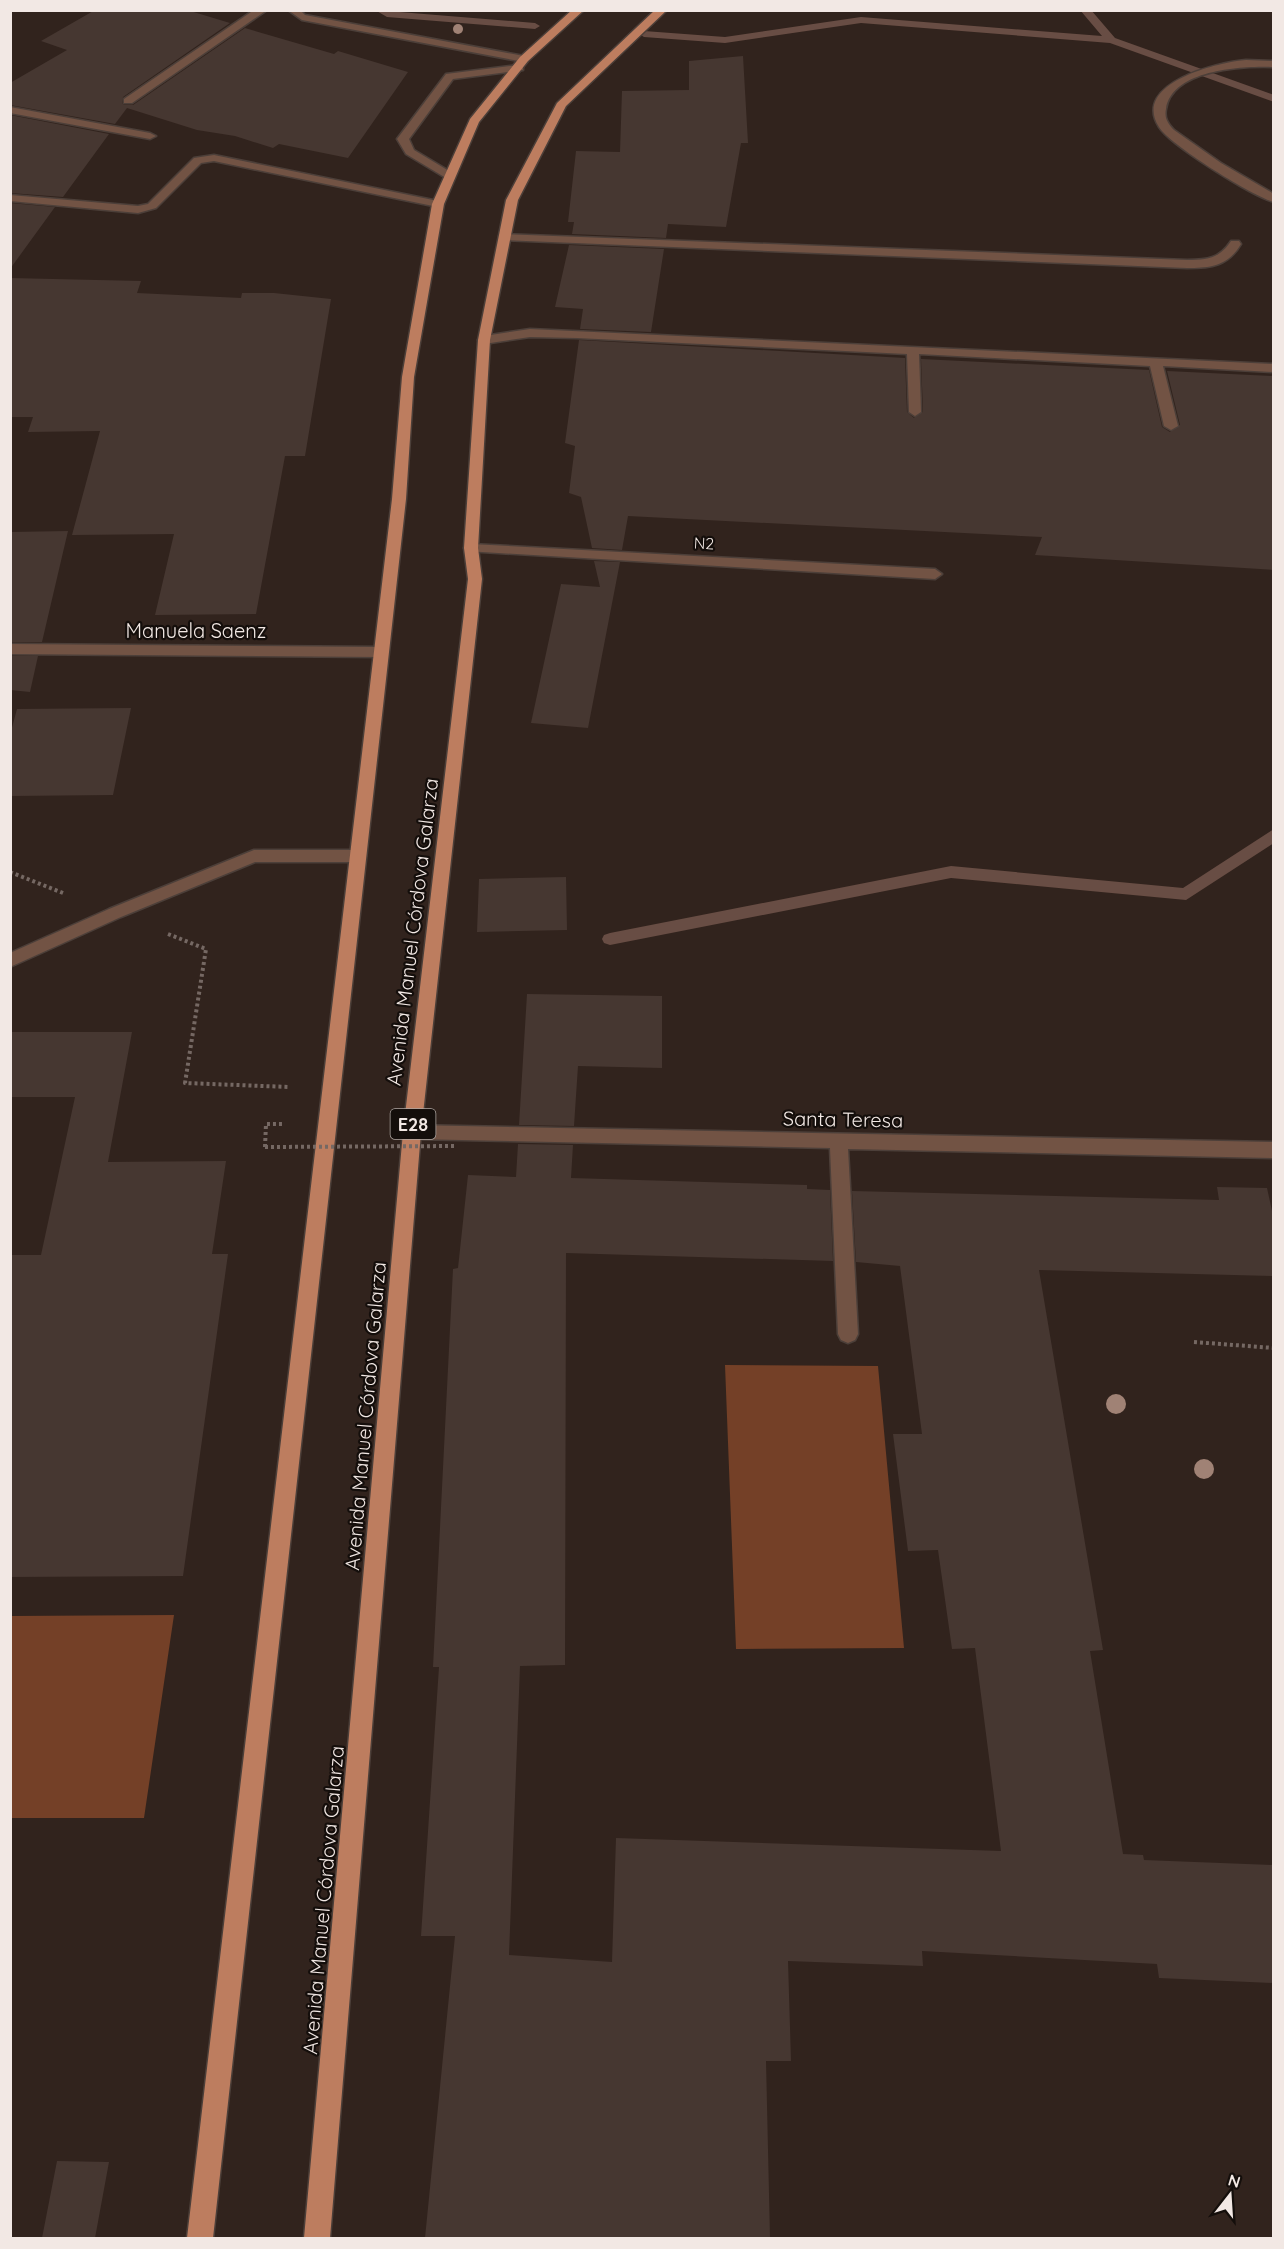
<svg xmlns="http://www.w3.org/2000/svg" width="1284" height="2249" font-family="Quicksand,sans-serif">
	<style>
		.green { fill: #744027 }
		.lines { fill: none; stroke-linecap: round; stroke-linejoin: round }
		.stream { fill: #684d44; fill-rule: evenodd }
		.building { fill: #463731 }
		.minor-casing { stroke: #4c3f39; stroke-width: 3 }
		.major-casing { stroke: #4c3f39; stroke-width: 3 }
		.path { stroke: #756863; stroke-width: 4; stroke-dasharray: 3 3; stroke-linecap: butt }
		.minor { fill: #725344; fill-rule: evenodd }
		.major { fill: #bd7d5f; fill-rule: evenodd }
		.path-bridge { stroke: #756863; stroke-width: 4; stroke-dasharray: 3 3; stroke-linecap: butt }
		.tree { fill: #a08275 }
		.labels { text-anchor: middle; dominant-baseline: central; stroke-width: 4.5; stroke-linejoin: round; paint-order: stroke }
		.far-street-label { font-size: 16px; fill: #f2e8e4; stroke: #140e0b }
		.shield { fill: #140e0b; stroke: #afa7a3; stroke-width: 1.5 }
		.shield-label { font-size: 18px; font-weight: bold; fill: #f2e8e4 }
		.street-label { font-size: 20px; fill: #f2e8e4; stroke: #140e0b }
	</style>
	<rect width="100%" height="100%" fill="#31231d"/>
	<path class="green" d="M725 1365 878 1366 904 1648 736 1649Z
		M174 1615 144 1818H11V1616Z"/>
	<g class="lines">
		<path class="stream" d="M375 10 535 23 540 26 535 29 387 17Z
			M1080 10H1091L1115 38 1274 95V102L1110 43 861 23 725 43 644 37 639 34 644 31 725 37 861 17 1102 36Z
			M1274 829V843L1186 900 951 878 610 945 604 943 602 939 604 935 610 933 951 866 1183 888Z"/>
	</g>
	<path class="building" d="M95 10H187L230 23 123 97 122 103 124 105H133L245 28 334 54 338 51 408 72 348 158 279 144 273 148 235 136 197 130 127 108 115 124 10 105V83L67 50 41 41Z
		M743 56 748 143H741L726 227 668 224 666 238 572 234 574 222H568L576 151 620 152 622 91 689 90V61Z
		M10 115 109 134 63 197 10 193Z
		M10 203 55 207 10 269Z
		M569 245 664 249 651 332 580 329 583 309 555 307Z
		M10 278 141 281 137 293 241 298 242 293H274L331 299 305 456H285L256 614 155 615 174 534 72 535 100 431 28 432 33 417H10Z
		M579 340 905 358 907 412 914 418 923 412 921 359 1149 370 1162 427 1170 432 1180 425 1167 371 1274 376V570L1035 555 1042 537 628 516 622 550 592 548 581 497 569 493 575 446 565 443Z
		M68 531 42 642H10V532Z
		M594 561 620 562 588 728 531 723 561 584 600 587Z
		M10 656H38L30 692 10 690Z
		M131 708 113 795 10 796V735L17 709Z
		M566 877 567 930 477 932 479 879Z
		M527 994 662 996V1068L578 1066 574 1126 519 1125Z
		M10 1032H132L108 1162 226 1161 212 1254H228L183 1576 10 1577V1255H41L75 1097H10Z
		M518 1144 573 1145 571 1178 807 1185V1189L830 1190 833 1261 566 1253 565 1665 520 1666 509 1955 612 1962 616 1838 1001 1851 975 1648 952 1649 938 1550 908 1551 893 1434H922L900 1266 856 1262 852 1191 1219 1200 1217 1187 1267 1188 1274 1220V1276L1039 1270 1103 1650 1090 1651 1123 1854 1143 1855 1144 1860 1274 1865V1983L1159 1978 1157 1964 922 1951 923 1966 788 1961 791 2061H766L770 2238H425L455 1936H421L439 1667H433L453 1269 458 1268 468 1175 516 1177Z
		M57 2161 109 2162 95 2238H42Z"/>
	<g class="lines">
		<defs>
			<path id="minor" d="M254 10H267L132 103H124V99Z
				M288 10H300L305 15 524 56 529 59 524 62 302 20Z
				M1246 60 1274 61V67C1244 66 1172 69 1166 109 1164 118 1168 124 1174 130L1221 163 1274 194V202C1252 196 1170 145 1159 127 1131 83 1219 62 1246 60Z
				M519 65 523 66V70L453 79 409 139 414 150 454 174V178H446L406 154 397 139 446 74Z
				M10 107 150 133 156 136 150 139 10 113Z
				M214 155 438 201 444 204 438 207 214 161 201 163 156 208 138 213 10 201V195L138 206 148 204 194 158Z
				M503 234 1187 260C1207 260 1219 259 1231 241H1239L1241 244C1228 266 1211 268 1187 268L499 240V236Z
				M530 329 1274 364V372L1163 366 1178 426 1171 430 1164 426 1150 366 919 354 921 412 915 416 909 412 907 354 577 338 530 337 484 344 478 340 484 336Z
				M471 544 935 569 942 574 935 579 466 551 464 548 466 545Z
				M10 644 381 647 388 652 381 657 10 654Z
				M254 850H358L364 852 366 856 364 860 358 862H255L121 917 10 967V953L109 909Z
				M412 1125 1274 1142V1158L848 1149 858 1334 855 1340 848 1343 841 1340 838 1334 830 1148 412 1139 406 1137 403 1132 406 1127Z"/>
			<path id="major" d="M572 10H584L528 61 479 122 444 204 414 377 406 499 213 2238H187L392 499 402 377 432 204 470 119 520 57Z
				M655 10H667L566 106 518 200 490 340 478 548 482 579 421 1132 330 2238H304L403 1132 468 579 464 548 478 340 506 200 557 103Z"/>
		</defs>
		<use href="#minor" class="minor-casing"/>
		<use href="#major" class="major-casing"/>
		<path class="path" d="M10 872 63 893
			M168 934 206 949 185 1083 289 1087
			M265 1147 266 1124H285
			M1194 1342 1274 1348"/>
		<use href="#minor" class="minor"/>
		<use href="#major" class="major"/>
		<path class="path-bridge" d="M265 1147 457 1146"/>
	</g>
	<g class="tree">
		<circle cx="458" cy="29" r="5"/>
		<circle cx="1116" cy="1404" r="10"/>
		<circle cx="1204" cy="1469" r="10"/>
	</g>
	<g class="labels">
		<g class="far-street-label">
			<text transform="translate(704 543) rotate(3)">N2</text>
		</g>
		<rect class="shield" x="390.5" y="1109" width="45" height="30" rx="4.5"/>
		<g class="shield-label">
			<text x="413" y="1124">E28</text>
		</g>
		<g class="street-label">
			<text x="196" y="630">Manuela Saenz</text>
			<text transform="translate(412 932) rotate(-83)">Avenida Manuel Córdova Galarza</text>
			<text transform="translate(843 1119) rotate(1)">Santa Teresa</text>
			<text transform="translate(365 1416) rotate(-85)">Avenida Manuel Córdova Galarza</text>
			<text transform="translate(323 1900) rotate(-85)">Avenida Manuel Córdova Galarza</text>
		</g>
	</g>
	<rect width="1284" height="2249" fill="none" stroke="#f2e8e4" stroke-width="24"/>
	<g transform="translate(1230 2195) rotate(17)" stroke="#140e0b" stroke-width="4.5" paint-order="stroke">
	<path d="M0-4.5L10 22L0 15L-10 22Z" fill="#f2e8e4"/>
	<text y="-9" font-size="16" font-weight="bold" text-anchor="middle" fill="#f2e8e4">N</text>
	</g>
</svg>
